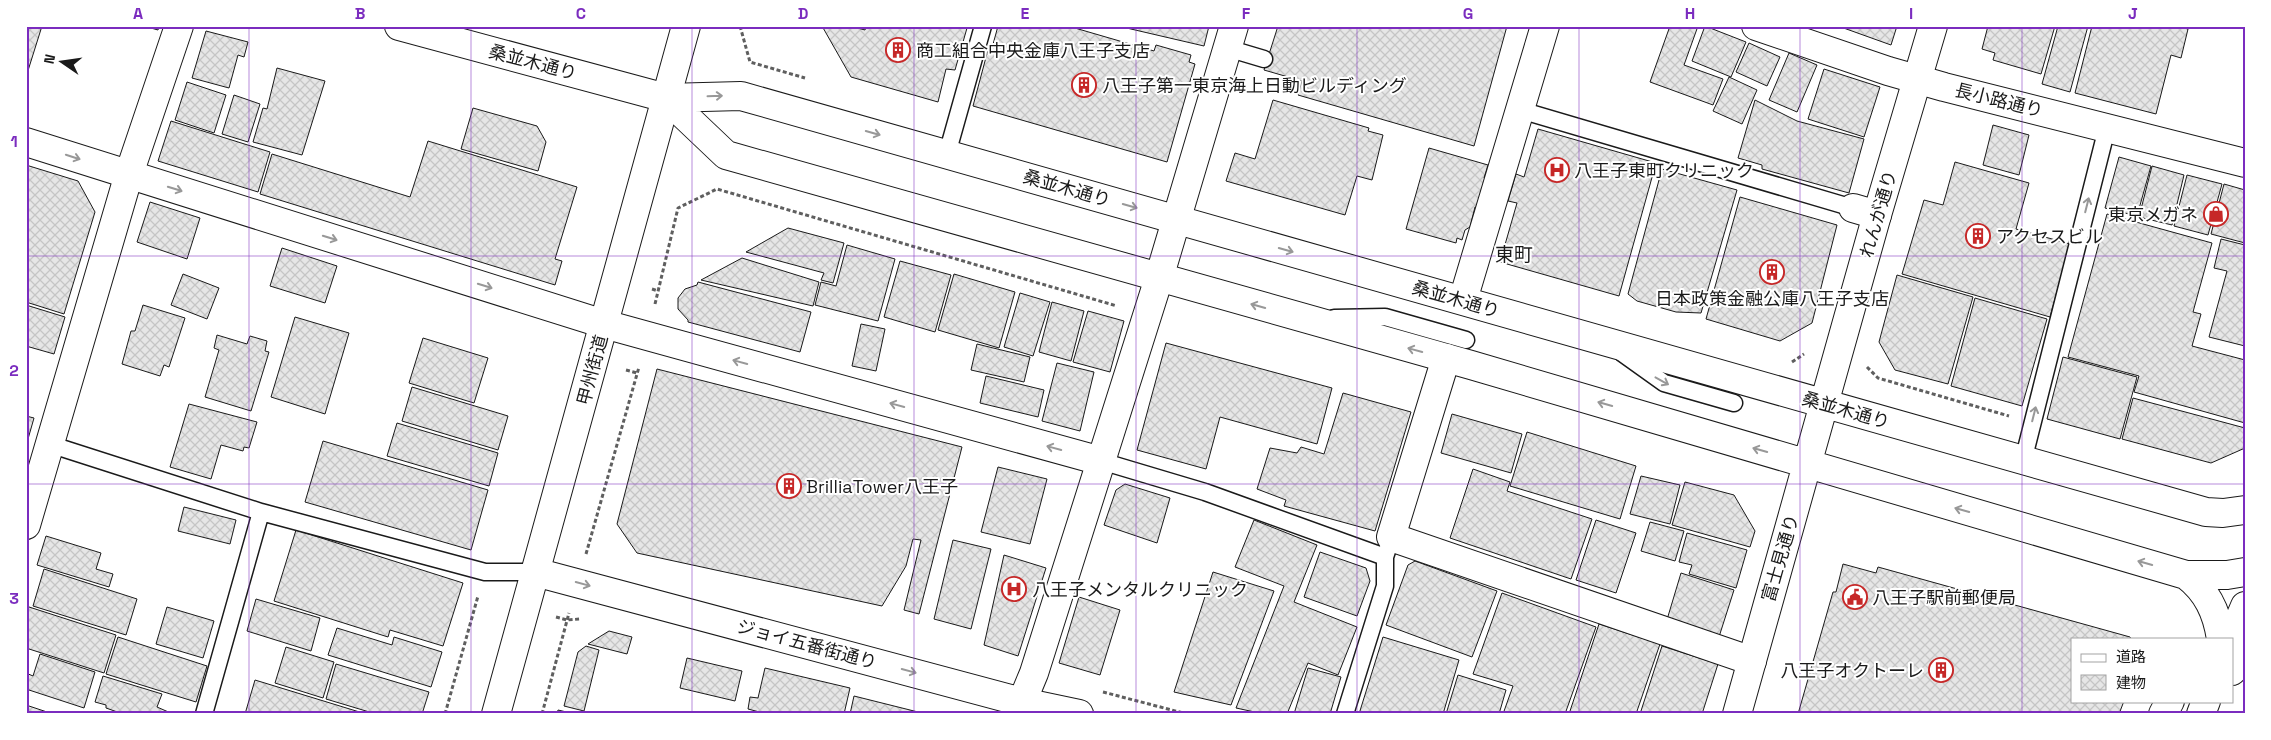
<svg xmlns="http://www.w3.org/2000/svg" width="2271" height="740" font-family="'Space Grotesk','Noto Sans JP',sans-serif">
	<style>
		.building { fill: url(#building-cross-hatch); stroke: #1a1a1a }
		.lines { fill: none; stroke-linecap: round; stroke-linejoin: round }
		.lane-casing { stroke: #1a1a1a; stroke-width: 19 }
		.street-casing { stroke: #1a1a1a; stroke-width: 30 }
		.secondary-casing { stroke: #1a1a1a; stroke-width: 30 }
		.highway-casing { stroke: #1a1a1a; stroke-width: 30 }
		.path { stroke: #5f5f5f; stroke-width: 3; stroke-dasharray: 4 2.5; stroke-linecap: butt }
		.lane { stroke: #fff; stroke-width: 16 }
		.street { stroke: #fff; stroke-width: 28 }
		.secondary { stroke: #fff; stroke-width: 28 }
		.highway { stroke: #fff; stroke-width: 28 }
		.oneway { stroke: #989898 }
		.grid { fill: none; stroke: #7b2cbf; stroke-width: 1; stroke-opacity: 0.55 }
		.labels { text-anchor: middle; dominant-baseline: central; stroke-width: 4; stroke-linejoin: round; paint-order: stroke }
		.poi-label { font-size: 18px; fill: #1a1a1a; stroke: #fff; text-anchor: start }
		.street-label { font-size: 18px; fill: #1a1a1a; stroke: #fff }
		.neighbourhood-label { font-size: 19px; fill: #1a1a1a; stroke: #fff }
		.neatline { fill: none; stroke: #7b2cbf; stroke-width: 2 }
		.grid-label { font-size: 16px; text-anchor: middle; font-weight: bold; fill: #7b2cbf }
	</style>
	<defs>
		<pattern id="building-cross-hatch" width="8" height="8" patternUnits="userSpaceOnUse" patternTransform="scale(1.25)"><rect width="8" height="8" fill="#e6e6e6"/><path d="M0 0l8 8M0 8l8-8" fill="none" stroke="#c5c5c5"/></pattern>
	</defs>
	<rect width="100%" height="100%" fill="#fff"/>
	<path class="building" d="M26 26H42L26 77Z
		M144 26H159L158 30Z
		M822 26H850L865 30 866 26H959L967 28 955 70 946 69 938 102 851 77Z
		M998 26H1068L1154 51 1156 45 1191 55 1189 62 1195 64 1167 162 973 106 989 46 992 48Z
		M1118 26H1209L1204 46Z
		M1278 26H1507L1474 146 1298 95 1302 81 1264 70Z
		M1670 26H1698L1684 65 1723 79 1713 105 1650 82Z
		M1705 26 1746 42 1731 77 1692 61Z
		M1838 26H1897L1891 45Z
		M1988 26H2055L2041 74 1993 60 1995 53 1982 49Z
		M2058 26H2088L2070 92 2042 84Z
		M2092 26H2176L2188 29 2181 58 2171 55 2156 114 2075 93Z
		M206 31 248 42 244 57 238 55 229 88 192 78Z
		M1749 43 1780 57 1767 86 1736 72Z
		M1789 53 1817 65 1797 112 1769 100Z
		M277 68 325 81 302 155 253 142 263 108 267 109Z
		M1824 69 1880 87 1864 137 1808 119Z
		M1729 77 1757 90 1742 124 1713 111Z
		M187 82 226 95 214 133 175 120Z
		M234 95 260 104 248 142 222 134Z
		M1273 100 1369 128 1368 131 1383 135 1372 180 1357 176 1345 215 1226 181 1235 153 1255 159Z
		M1755 100 1797 121 1864 139 1849 193 1762 169V165L1738 158Z
		M473 108 537 126 546 142 538 171 461 149Z
		M171 121 270 152 258 192 158 161Z
		M1993 125 2029 135 2019 175 1983 165Z
		M1538 129 1656 163 1619 296 1500 262 1517 203 1508 201 1516 174 1524 177Z
		M428 141 577 187 555 259 562 261 555 285 260 194 272 154 410 197Z
		M1429 148 1488 165 1484 178 1487 179 1478 208 1475 207 1470 227 1465 230 1462 240 1457 238 1456 243 1406 229Z
		M2119 157 2151 166 2137 216 2105 208Z
		M1955 162 2029 183 2016 229 2070 244 2050 317 1902 274 1924 200 1943 205Z
		M26 165 78 181 95 212 64 314 26 302Z
		M2152 166 2184 175 2172 225 2139 217Z
		M1662 169 1737 190 1701 313 1676 312 1637 301 1628 294Z
		M2187 175 2222 184 2208 235 2174 226Z
		M2224 184 2245 190V243L2211 234Z
		M1740 197 1837 225 1812 323 1780 341 1706 319Z
		M150 202 200 218 187 259 137 242Z
		M2107 214 2212 243 2193 312 2201 314 2192 346 2245 360V423L2134 392 2139 376 2068 357Z
		M788 228 844 243 833 283 821 280 824 273 746 252Z
		M2221 239 2245 245V346L2209 337 2227 271 2214 268Z
		M847 245 895 259 878 321 815 305 821 282 836 286Z
		M282 248 337 266 325 303 270 286Z
		M742 258 819 282 813 306 701 280Z
		M900 261 951 275 935 332 884 317Z
		M183 274 219 288 207 319 171 305Z
		M954 274 1015 292 999 348 938 330Z
		M1897 275 1973 297 1948 384 1895 370 1879 342Z
		M698 282 811 312 800 352 688 322V320L678 309V298L685 289 697 285Z
		M1020 293 1050 302 1033 356 1004 347Z
		M1975 298 2047 319 2022 406 1951 386Z
		M1052 302 1084 311 1071 361 1039 352Z
		M26 305 65 317 54 354 26 346Z
		M143 305 185 318 169 367 164 365 160 376 122 364 131 331H135Z
		M1088 311 1124 321 1110 372 1073 362Z
		M295 317 349 333 325 414 271 397Z
		M861 324 885 329 876 371 852 366Z
		M217 335 247 344 250 336 267 341 265 351 269 352 251 411 205 397 219 350 214 348Z
		M423 338 488 358 474 403 409 383Z
		M1166 343 1332 388 1317 444 1220 417 1206 469 1137 450Z
		M977 344 1030 357 1024 382 971 370Z
		M2063 357 2137 377 2120 439 2047 419Z
		M1057 363 1094 372 1080 431 1042 421Z
		M657 369 962 447 919 614 904 610 921 540 913 539 906 566 882 606 637 553 617 524Z
		M986 376 1044 390 1038 417 980 403Z
		M412 387 508 416 498 450 402 421Z
		M1343 393 1411 412 1375 531 1284 506 1286 500 1257 489 1270 448 1297 453 1301 447 1324 454Z
		M2133 398 2245 428V448L2211 463 2122 439Z
		M189 404 257 422 249 448 244 447 243 451 221 445 211 479 170 467Z
		M1452 414 1522 434 1511 473 1441 453Z
		M26 416 34 418 26 446Z
		M397 423 498 453 489 486 387 456Z
		M1527 432 1636 466 1620 519 1510 486Z
		M323 441 488 490 471 550 305 502Z
		M998 467 1047 479 1030 544 981 532Z
		M1473 469 1510 482 1507 491 1592 519 1571 579 1450 538Z
		M1641 476 1680 485 1670 524 1630 514Z
		M1685 482 1734 495 1755 531 1750 547 1672 525Z
		M1125 484 1170 498 1157 543 1104 525 1116 490Z
		M184 507 236 520 230 544 178 531Z
		M1254 520 1317 545 1294 602 1357 627 1338 675 1308 663 1287 714H1264L1236 708 1284 586 1235 567Z
		M1596 520 1636 533 1616 593 1576 580Z
		M1650 522 1684 531 1675 561 1641 551Z
		M296 530 463 583 443 646 390 630 388 637 274 601Z
		M1687 533 1747 550 1736 588 1689 574 1692 565 1679 562Z
		M46 536 101 553 96 569 113 574 109 587 37 565Z
		M953 540 991 549 971 629 934 619Z
		M1320 552 1366 568 1370 581 1357 616 1304 597Z
		M1004 555 1046 568 1018 656 984 645Z
		M1415 561 1497 591 1472 657 1386 625 1408 565Z
		M1843 564 1876 573 1878 567 2130 637 2131 639H2072V701H2124L2119 714H1798L1833 592H1836Z
		M44 569 137 599 126 635 33 606Z
		M1213 572 1274 591 1231 705 1174 692Z
		M1681 573 1734 590 1718 640 1666 623Z
		M1502 593 1596 627 1565 714H1503L1513 686 1473 674Z
		M1079 597 1120 610 1100 675 1059 663Z
		M256 599 320 618 311 651 247 631Z
		M26 606 116 635 104 673 26 648Z
		M167 607 214 621 203 658 156 644Z
		M1599 624 1660 644 1636 714H1569Z
		M337 628 392 645 394 637 442 652 431 687 328 655Z
		M609 631 632 637 627 654 588 644Z
		M118 637 207 666 196 702 106 674Z
		M1383 637 1459 660 1443 714H1359Z
		M586 646 599 650 584 711 564 706 578 652Z
		M1662 646 1718 664 1702 714H1640Z
		M286 647 334 662 323 698 275 683Z
		M40 654 95 672 84 708 26 689V673L33 676Z
		M687 658 742 671 735 701 680 688Z
		M336 664 429 692 422 714H376L326 699Z
		M765 668 850 688 844 714H767L748 709 750 697 758 698Z
		M1308 668 1341 677 1330 714H1294Z
		M1458 675 1506 690 1499 714H1446Z
		M103 676 162 694 157 707 173 714H123L106 708V705L95 702Z
		M255 680 366 714H245Z
		M854 696 926 714H850Z
		M26 705 53 714H26Z
		M558 710 575 714H557Z"/>
	<g class="lines">
		<defs>
			<path id="lane" d="M1227 48 1264 59
				M1520 110 1853 208
				M947 154 983 26
				M1334 318 1385 317 1466 340
				M1622 353 1664 383 1734 403
				M49 444 261 512 485 572H535
				M1101 461 1205 492 1385 557
				M2023 461 2107 128
				M204 714 261 512
				M1345 714 1385 586V557L1388 548"/>
			<path id="street" d="M1756 26 1888 71 1944 87 2245 163
				M26 142 604 324 1101 461
				M1853 208 1877 215
				M1463 300 1545 26
				M1446 358 1391 537 1752 661
				M535 572 1022 702 1079 714
				M2232 671 2245 632
				M1017 714 1034 673 1159 278 1234 26
				M2163 714 2170 701
				M2201 714 2206 701"/>
			<path id="secondary" d="M399 26 666 98 741 96 2206 512 2223 513 2245 510
				M666 98 726 155 1471 365 2186 575C2207 591 2217 612 2221 639
				M26 525 129 174 179 26
				M2186 575H2227L2245 572
				M2231 639 2245 606
				M1737 714 1877 215 1933 26"/>
			<path id="highway" d="M496 714 686 26"/>
		</defs>
		<use href="#lane" class="lane-casing"/>
		<use href="#street" class="street-casing"/>
		<use href="#secondary" class="secondary-casing"/>
		<use href="#highway" class="highway-casing"/>
		<path class="path" d="M740 26 750 62 805 78
			M652 289 658 291
			M655 304 678 208 717 189 1117 306
			M1792 362 1804 354
			M1867 367 1878 378 2009 416
			M626 370 637 373
			M586 554 639 367
			M556 617 567 620 580 619
			M1103 692 1187 714
			M445 714 478 596
			M542 714 569 613"/>
		<use href="#lane" class="lane"/>
		<use href="#street" class="street"/>
		<use href="#secondary" class="secondary"/>
		<use href="#highway" class="highway"/>
	</g>
	<defs><path id="oneway-shaft" d="M-6 0H5M1.5-3L5.5 0L1.5 3" fill="none" stroke-width="1.6" stroke-linecap="round" stroke-linejoin="round" transform="scale(1.25)"/></defs>
	<g class="oneway">
		<use href="#oneway-shaft" transform="translate(715 96) rotate(-2)"/>
		<use href="#oneway-shaft" transform="translate(873 133) rotate(16)"/>
		<use href="#oneway-shaft" transform="translate(73 157) rotate(18)"/>
		<use href="#oneway-shaft" transform="translate(175 189) rotate(17)"/>
		<use href="#oneway-shaft" transform="translate(2087 205) rotate(-76)"/>
		<use href="#oneway-shaft" transform="translate(1130 206) rotate(16)"/>
		<use href="#oneway-shaft" transform="translate(330 238) rotate(17)"/>
		<use href="#oneway-shaft" transform="translate(1286 250) rotate(16)"/>
		<use href="#oneway-shaft" transform="translate(485 286) rotate(17)"/>
		<use href="#oneway-shaft" transform="translate(1258 306) rotate(-164)"/>
		<use href="#oneway-shaft" transform="translate(1415 350) rotate(-165)"/>
		<use href="#oneway-shaft" transform="translate(740 362) rotate(-165)"/>
		<use href="#oneway-shaft" transform="translate(1662 381) rotate(29)"/>
		<use href="#oneway-shaft" transform="translate(1605 404) rotate(-164)"/>
		<use href="#oneway-shaft" transform="translate(897 405) rotate(-165)"/>
		<use href="#oneway-shaft" transform="translate(2034 414) rotate(-76)"/>
		<use href="#oneway-shaft" transform="translate(1054 448) rotate(-165)"/>
		<use href="#oneway-shaft" transform="translate(1760 450) rotate(-164)"/>
		<use href="#oneway-shaft" transform="translate(1962 510) rotate(-164)"/>
		<use href="#oneway-shaft" transform="translate(2145 563) rotate(-164)"/>
		<use href="#oneway-shaft" transform="translate(583 584) rotate(15)"/>
		<use href="#oneway-shaft" transform="translate(909 671) rotate(15)"/>
	</g>
	<path class="grid" d="M249 26V714M471 26V714M692 26V714M914 26V714M1136 26V714M1357 26V714M1579 26V714M1800 26V714M2022 26V714M26 256H2245M26 484H2245"/>
	<defs>
		<symbol id="building-ring" viewBox="-11 -11 22 22"><circle r="9.5" fill="#fff" stroke="#c62828" stroke-width="1.5"/><path d="M-4-6H4V6H1V3H-1V6H-4ZM-2.5-4.3h1.7v1.8h-1.7ZM.8-4.3h1.7v1.8H.8ZM-2.5-1h1.7V.8h-1.7ZM.8-1h1.7V.8H.8Z" fill="#c62828"/></symbol>
		<symbol id="hospital-ring" viewBox="-11 -11 22 22"><circle r="9.5" fill="#fff" stroke="#c62828" stroke-width="1.5"/><path d="M-5-5h3v3.5h4V-5h3V5h-3V1.5h-4V5h-3Z" fill="#c62828"/></symbol>
		<symbol id="shop-ring" viewBox="-11 -11 22 22"><circle r="9.5" fill="#fff" stroke="#c62828" stroke-width="1.5"/><path d="M-5-2.5h2.3a2.7 3.5 0 0 1 5.4 0H5L5.5 6h-11ZM-1.5-2.5h3a1.5 2.3 0 0 0-3 0Z" fill="#c62828"/></symbol>
		<symbol id="civic-ring" viewBox="-11 -11 22 22"><circle r="9.5" fill="#fff" stroke="#c62828" stroke-width="1.5"/><path d="M-.6-6.5H3V-4.5H.6V-3L4-1V1h2V6H-6V1h2V-1L-.6-3ZM-1.2 2.5V6h2.4V2.5Z" fill="#c62828"/></symbol>
	</defs>
	<g fill-rule="evenodd">
		<use href="#building-ring" x="884" y="36" width="28" height="28"/>
		<use href="#building-ring" x="1070" y="71" width="28" height="28"/>
		<use href="#hospital-ring" x="1543" y="156" width="28" height="28"/>
		<use href="#shop-ring" x="2202" y="200" width="28" height="28"/>
		<use href="#building-ring" x="1964" y="222" width="28" height="28"/>
		<use href="#building-ring" x="1758" y="258" width="28" height="28"/>
		<use href="#building-ring" x="775" y="472" width="28" height="28"/>
		<use href="#hospital-ring" x="1000" y="575" width="28" height="28"/>
		<use href="#civic-ring" x="1841" y="583" width="28" height="28"/>
		<use href="#building-ring" x="1927" y="656" width="28" height="28"/>
	</g>
	<g class="labels">
		<g class="poi-label">
			<text x="916" y="50">商工組合中央金庫八王子支店</text>
			<text x="1102" y="85">八王子第一東京海上日動ビルディング</text>
			<text x="1574" y="170">八王子東町クリニック</text>
			<text x="2198" y="214" text-anchor="end">東京メガネ</text>
			<text x="1996" y="236">アクセスビル</text>
			<text x="1772" y="298" text-anchor="middle">日本政策金融公庫八王子支店</text>
			<text x="806" y="486">BrilliaTower八王子</text>
			<text x="1032" y="589">八王子メンタルクリニック</text>
			<text x="1872" y="597">八王子駅前郵便局</text>
			<text x="1924" y="670" text-anchor="end">八王子オクトーレ</text>
		</g>
		<g class="street-label">
			<text transform="translate(533 62) rotate(15)">桑並木通り</text>
			<text transform="translate(1999 100) rotate(14)">長小路通り</text>
			<text transform="translate(1067 188) rotate(16)">桑並木通り</text>
			<text transform="translate(1878 214) rotate(-74)">れんが通り</text>
			<text transform="translate(1456 299) rotate(16)">桑並木通り</text>
			<text transform="translate(592 370) rotate(-75)">甲州街道</text>
			<text transform="translate(1846 410) rotate(16)">桑並木通り</text>
			<text transform="translate(1780 558) rotate(-74)">富士見通り</text>
			<text transform="translate(807 644) rotate(15)">ジョイ五番街通り</text>
		</g>
		<g class="neighbourhood-label">
			<text x="1514" y="254">東町</text>
		</g>
	</g>
	<rect width="2271" height="740" fill="none" stroke="#ffffff" stroke-width="55"/>
	<rect x="2071" y="638" width="162" height="65" fill="#ffffff" stroke="#a3a3a3"/>
	<rect x="2081" y="654" width="25" height="8" fill="#ffffff" stroke="#a3a3a3"/>
	<text x="2116" y="662" font-size="15" fill="#1a1a1a">道路</text>
	<rect x="2081" y="675" width="25" height="15" fill="url(#building-cross-hatch)" stroke="#a3a3a3"/>
	<text x="2116" y="688" font-size="15" fill="#1a1a1a">建物</text>
	<g transform="translate(62 62) rotate(283)" stroke="#ffffff" stroke-width="4" paint-order="stroke">
	<path d="M0-4L9 19L0 12L-9 19Z" fill="#1a1a1a"/>
	<text y="-8" font-size="14" font-weight="bold" text-anchor="middle" fill="#1a1a1a">N</text>
	</g>
	<rect x="28" y="28" width="2216" height="684" class="neatline"/>
	<g class="grid-label">
		<text x="138" y="19">A</text>
		<text x="360" y="19">B</text>
		<text x="581" y="19">C</text>
		<text x="803" y="19">D</text>
		<text x="1025" y="19">E</text>
		<text x="1246" y="19">F</text>
		<text x="1468" y="19">G</text>
		<text x="1690" y="19">H</text>
		<text x="1911" y="19">I</text>
		<text x="2133" y="19">J</text>
		<text x="14" y="147">1</text>
		<text x="14" y="376">2</text>
		<text x="14" y="604">3</text>
	</g>
</svg>
